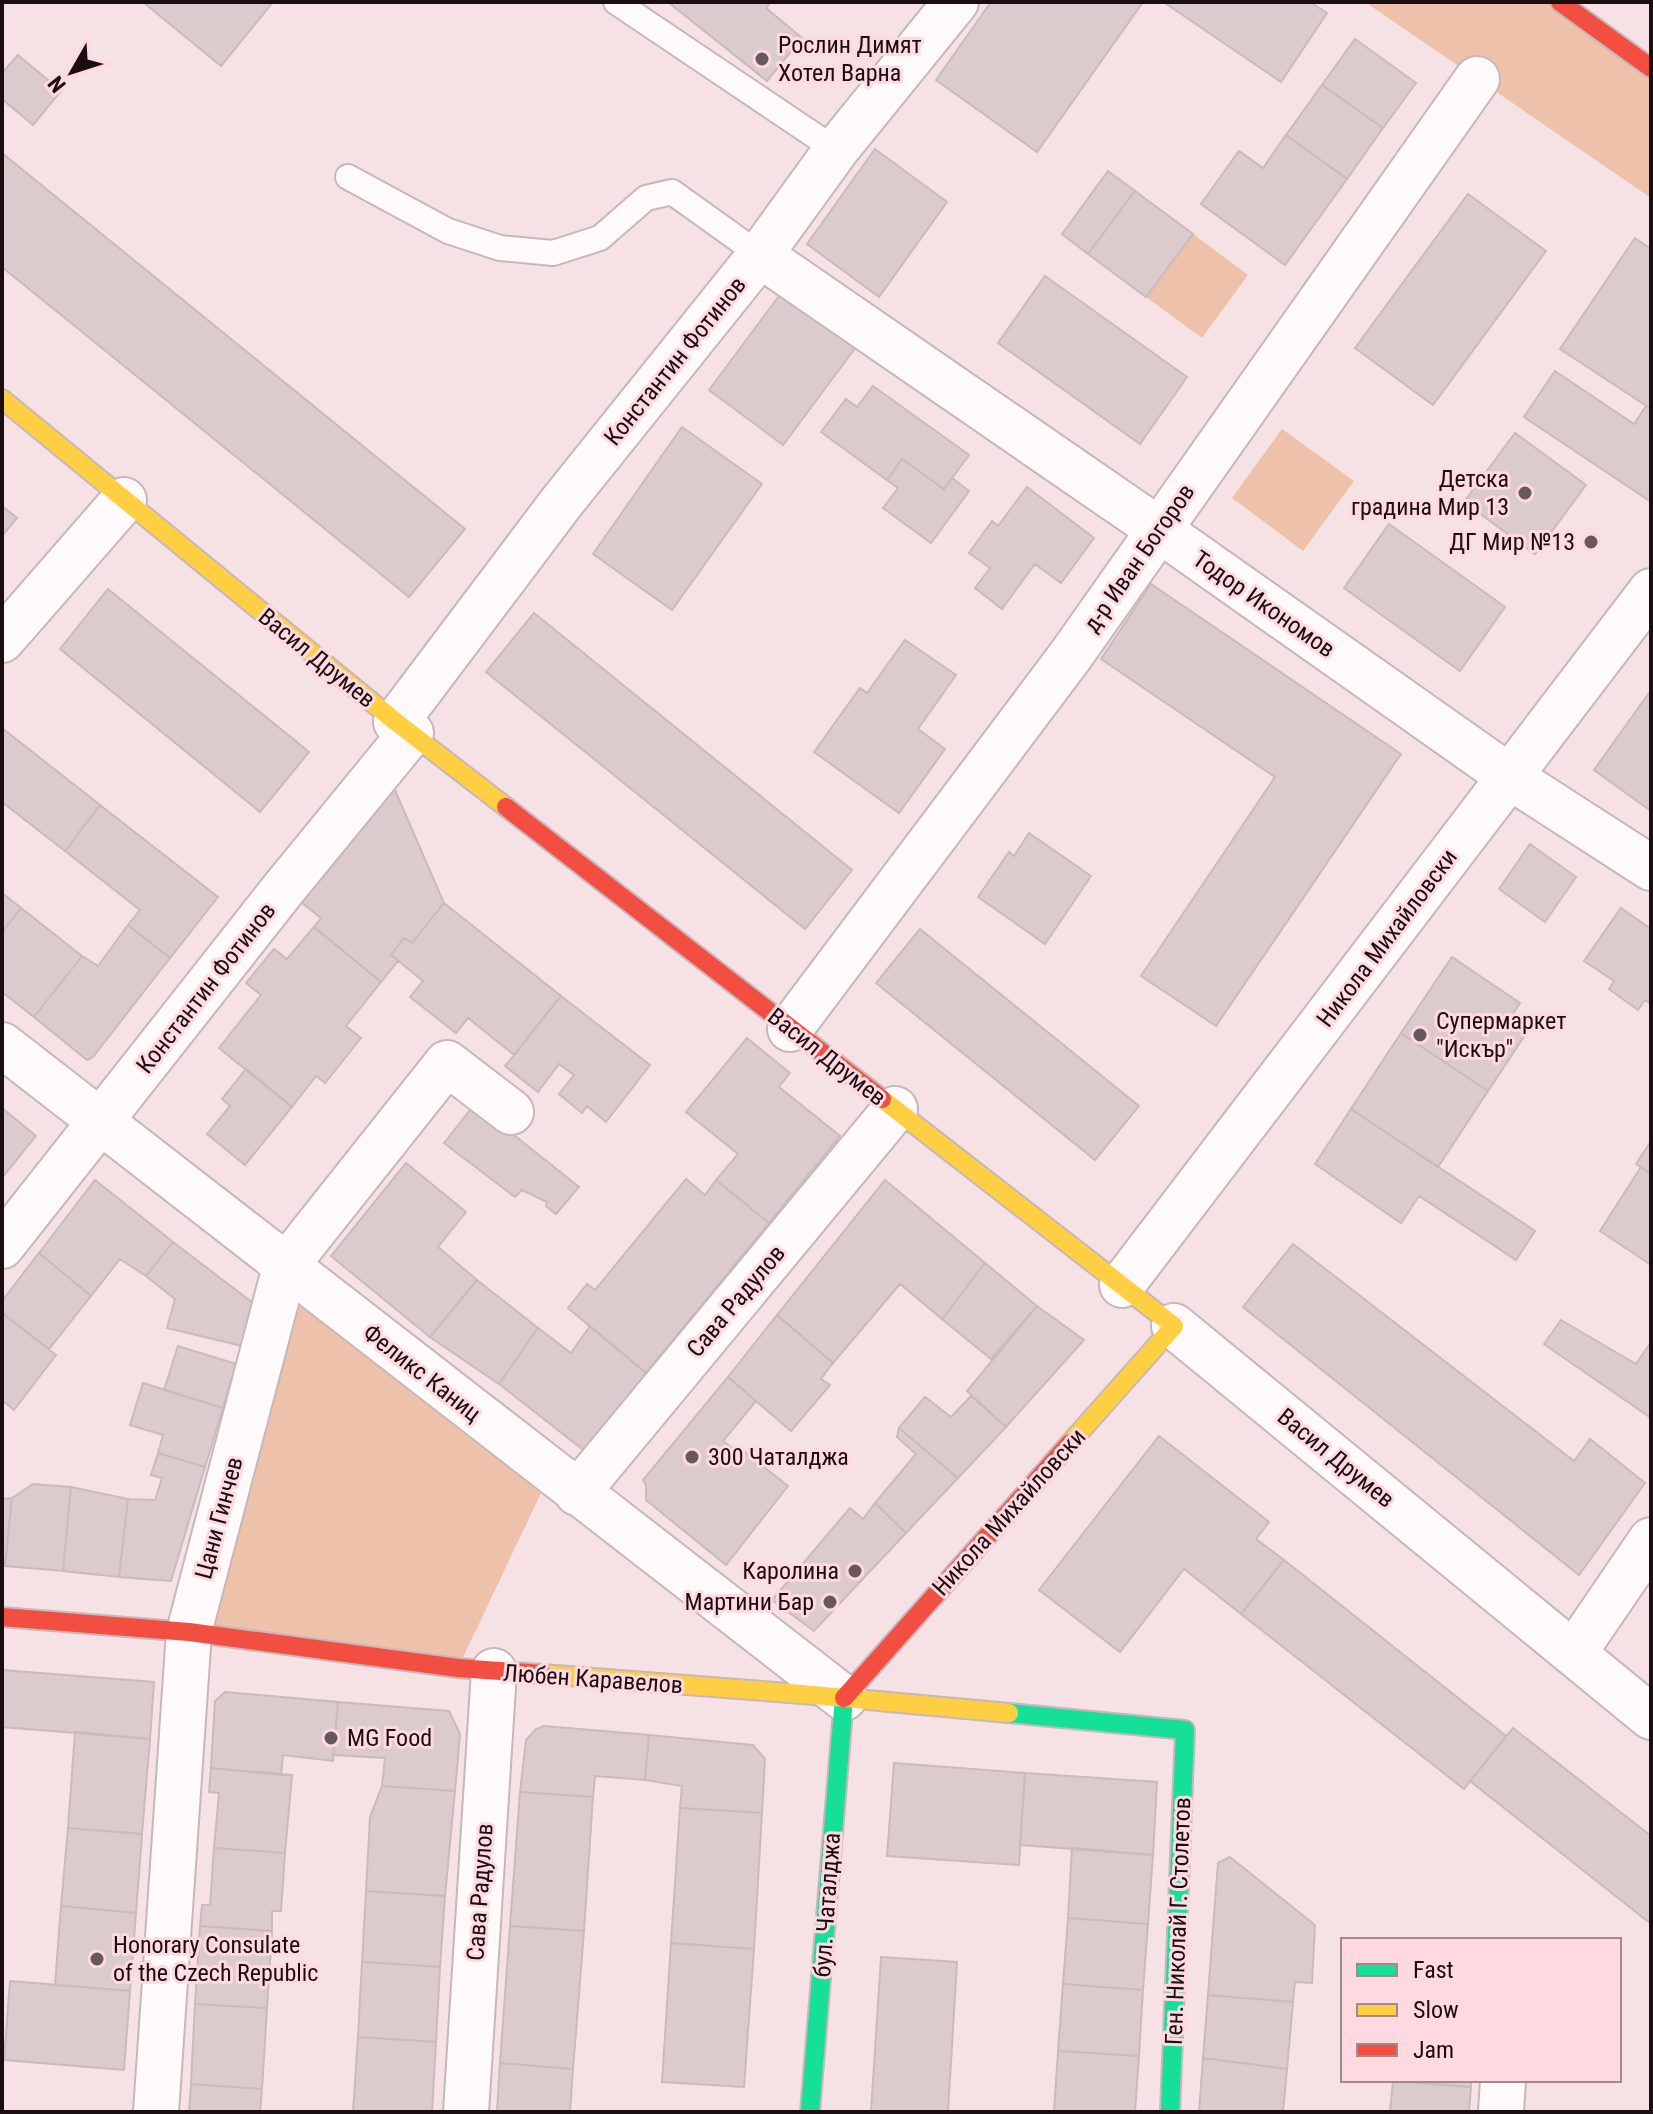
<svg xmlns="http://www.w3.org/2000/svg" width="1653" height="2114" font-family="'Roboto Condensed',sans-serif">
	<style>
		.green { fill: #eec2aa }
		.building { fill: #dbcbcc; stroke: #cbbabb; stroke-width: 2 }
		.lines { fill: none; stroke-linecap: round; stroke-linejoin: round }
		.lane-casing { stroke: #c7b7ba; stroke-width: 28 }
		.street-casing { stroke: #c7b7ba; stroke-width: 48 }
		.fast-casing { stroke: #c7b7ba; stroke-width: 22 }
		.slow-casing { stroke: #c7b7ba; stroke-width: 22 }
		.jam-casing { stroke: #c7b7ba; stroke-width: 22 }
		.lane { stroke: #fefafb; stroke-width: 24 }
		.street { stroke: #fefafb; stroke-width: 44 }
		.fast { stroke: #16e098; stroke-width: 18 }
		.slow { stroke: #ffcf43; stroke-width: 18 }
		.jam { stroke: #f24e42; stroke-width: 18 }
		.poi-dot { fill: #68585b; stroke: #fed9e0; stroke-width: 3 }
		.labels { text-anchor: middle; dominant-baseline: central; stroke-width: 6; stroke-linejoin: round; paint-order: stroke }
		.poi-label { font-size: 24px; fill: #1b0e11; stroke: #fed9e0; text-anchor: start }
		.street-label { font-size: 24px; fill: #1b0e11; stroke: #fed9e0 }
	</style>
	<rect width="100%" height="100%" fill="#f6e1e5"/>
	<path class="green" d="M1365 2H1560L1651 66V198Z
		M1193 234 1248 275 1202 338 1146 297Z
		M1282 429 1354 481 1303 551 1232 498Z
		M285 1267 551 1472 458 1668 189 1632Z"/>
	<path class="building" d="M143 2H273L221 66Z
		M668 2H771L766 8 802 38 767 81Z
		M991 2H1143L1037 152 936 80Z
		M1310 2 1327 13 1281 82 1165 3Z
		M1355 39 1416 83 1383 128 1322 85Z
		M18 55 61 91 33 125 2 99V73Z
		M1322 85 1383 128 1347 179 1286 135Z
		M1286 135 1347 179 1285 265 1201 204 1239 151 1263 168Z
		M875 149 947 202 879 297 807 244Z
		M2 153 465 529 409 597 2 267Z
		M1108 171 1135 191 1088 254 1062 234Z
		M1135 191 1193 234 1146 297 1088 254Z
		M1468 194 1546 251 1433 405 1355 348Z
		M1635 238 1651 249V409L1560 349Z
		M1045 276 1187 377 1140 444 998 343Z
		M782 292 856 347 783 445 709 390Z
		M1555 371 1634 424 1646 406 1651 409V502L1524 417Z
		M873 386 969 455 944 489 902 459 887 480 821 432 846 399 857 407Z
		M682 427 762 484 672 610 593 554Z
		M1515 433 1586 485 1535 554 1464 502Z
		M902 459 944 489 952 478 969 491 931 543 883 508 898 488 887 480Z
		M1027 487 1094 538 1061 583 1035 564 1002 609 975 588 990 568 969 553 992 521 998 526Z
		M2 506 17 518 2 536Z
		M1389 524 1505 607 1460 671 1344 588Z
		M1151 584 1401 754 1216 1026 1141 976 1275 777 1101 659Z
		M108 589 309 752 260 812 60 649Z
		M534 613 852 870 805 929 486 672Z
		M905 640 956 675 918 729 945 749 899 813 814 752 860 688 867 693Z
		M1649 693 1651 694V811L1594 770Z
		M2 728 100 805 65 851 2 802Z
		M394 788 444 903 412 943 404 938 391 955 398 961 381 982 314 927 321 918 301 902Z
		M100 805 218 897 170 958 128 925 140 910 65 851Z
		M1029 833 1091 876 1045 944 978 897 1009 852 1014 856Z
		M1530 844 1576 877 1545 922 1499 889Z
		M2 893 21 908 2 932Z
		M444 903 561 996 514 1055 468 1018 456 1033 410 997 423 981 391 955 404 938 412 943Z
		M21 908 82 956 34 1017 2 992V932Z
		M1621 908 1651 929V1004L1645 1000 1638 1010 1609 989 1614 981 1584 961Z
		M128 925 170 958 93 1057 87 1060 34 1017 82 956 98 966Z
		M314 927 381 982 346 1026 361 1038 325 1083 316 1076 292 1107 219 1048 261 995 246 983 274 949 287 959Z
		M920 929 1139 1106 1095 1160 876 983Z
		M1452 957 1520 1003 1509 1020 1527 1032 1488 1091 1401 1033Z
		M561 996 650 1065 606 1122 587 1106 582 1113 559 1094 574 1075 559 1064 538 1092 505 1066Z
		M1401 1033 1488 1091 1438 1167 1351 1109Z
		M747 1038 790 1073 779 1087 840 1136 769 1223 716 1180 738 1154 686 1112Z
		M246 1069 292 1107 245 1165 207 1134 230 1106 222 1099Z
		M475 1104 579 1187 556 1214 546 1206 547 1202 522 1190 515 1197 444 1143Z
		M2 1108 36 1136 2 1178Z
		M1351 1109 1535 1231 1516 1260 1419 1196 1401 1223 1315 1164Z
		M1651 1141V1174L1636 1164Z
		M406 1163 466 1212 438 1247 477 1280 430 1337 331 1256Z
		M1641 1167 1651 1174V1265L1600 1231Z
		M686 1179 705 1195 716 1180 769 1223 646 1373 568 1308 587 1284 595 1290Z
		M95 1180 173 1242 146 1276 120 1259 91 1296 39 1253Z
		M885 1180 985 1263 942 1319 900 1284 833 1363 777 1315Z
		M173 1242 253 1303 242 1346 167 1328 175 1299 146 1276Z
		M1293 1244 1574 1461 1590 1439 1645 1483 1579 1575 1243 1307Z
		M39 1253 91 1296 49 1349 2 1313V1301Z
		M985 1263 1037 1306 991 1359 942 1319Z
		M477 1280 538 1328 499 1384 430 1337Z
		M1037 1306 1084 1340 1006 1427 967 1391Z
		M2 1313 56 1355 14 1410 2 1400Z
		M777 1315 833 1363 821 1379 830 1385 791 1431 728 1377Z
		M1561 1320 1636 1364 1651 1342V1418L1544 1344Z
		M590 1326 646 1373 586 1452 499 1384 538 1328 571 1353Z
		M178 1346 236 1364 223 1408 164 1390Z
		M728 1377 756 1401 723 1441 738 1452 740 1448 788 1486 726 1565 646 1500V1485L643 1480Z
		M143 1383 223 1408 205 1467 158 1453 163 1435 130 1425Z
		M971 1396 1006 1427 958 1478 899 1428 925 1397 951 1417Z
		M899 1428 958 1478 906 1533 875 1503 916 1454 897 1437Z
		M1159 1436 1269 1522 1256 1539 1284 1560 1241 1614 1184 1569 1120 1652 1039 1590Z
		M158 1453 205 1467 171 1581 119 1577 128 1499 155 1500 162 1478 151 1475Z
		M33 1484 71 1487 63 1571 5 1566 12 1498Z
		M71 1487 128 1499 119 1577 63 1571Z
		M12 1498 5 1566H2V1499Z
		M875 1503 906 1533 814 1631 772 1600 850 1508 863 1519Z
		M1284 1560 1506 1736 1464 1789 1241 1614Z
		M2 1670 154 1682 150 1739 2 1727Z
		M225 1692 338 1702 333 1761 283 1755 281 1775 211 1768 215 1701Z
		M338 1702 449 1711 460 1734 455 1791 382 1786 385 1758 333 1755Z
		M544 1726 649 1735 645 1780 595 1776 593 1797 520 1792 526 1740 536 1729Z
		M1513 1728 1651 1836V1924L1470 1781Z
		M75 1732 150 1739 142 1834 68 1828Z
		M649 1735 753 1745 765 1759 762 1813 680 1808 682 1786 645 1780Z
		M894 1763 1025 1773 1019 1865 887 1856Z
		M211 1768 292 1775 285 1853 214 1848 219 1793 209 1792Z
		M1025 1773 1157 1782 1153 1855 1020 1845Z
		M382 1786 455 1791 445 1896 366 1891 370 1817Z
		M520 1792 593 1797 584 1931 510 1926Z
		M680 1808 762 1813 754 1949 671 1943Z
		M68 1828 142 1834 136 1913 61 1906Z
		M214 1848 285 1853 281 1911H272V1931L200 1926 202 1905H210Z
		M1072 1848 1153 1855 1148 1924 1068 1918Z
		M1230 1857 1315 1925 1312 1983 1295 1982 1293 2002 1208 1995 1218 1863Z
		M366 1891 445 1896 440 1967 362 1962Z
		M61 1906 136 1913 130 1991 55 1985Z
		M1068 1918 1148 1924 1143 1990 1063 1984Z
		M200 1926 272 1931 267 2008 195 2004Z
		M510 1926 584 1931 573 2069 500 2063Z
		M671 1943 754 1949 744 2087 662 2082Z
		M881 1957 957 1962 948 2112H871Z
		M362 1962 440 1967 436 2042 358 2037Z
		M10 1981 130 1991 124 2070 4 2060Z
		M1063 1984 1143 1990 1139 2056 1058 2051Z
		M1208 1995 1293 2002 1287 2069 1203 2058Z
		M195 2004 267 2008 262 2089 191 2084Z
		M358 2037 436 2042 432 2112H353Z
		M1058 2051 1139 2056 1135 2112H1054Z
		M1203 2058 1287 2069 1283 2112H1199Z
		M500 2063 573 2069 570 2112H497Z
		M1393 2080H1471V2087Z
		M1393 2081 1471 2087 1469 2112H1390Z
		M191 2084 262 2089 260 2112H189Z"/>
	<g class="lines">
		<defs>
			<path id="lane" d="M616 2 836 150
				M348 177 448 231 500 248 553 253 600 238 646 198 672 192 760 255"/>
			<path id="street" d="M760 255 1158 529 1510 777 1651 868
				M2 640 124 500
				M396 722 561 503 760 255 836 150 956 2
				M790 1029 1071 655 1477 79
				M2 1045 844 1698
				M2 1246 285 887 411 733
				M1122 1285 1651 591
				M1174 1326 1651 1717
				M577 1493 895 1109
				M1574 1653 1651 1540
				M156 2112 189 1632 285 1267 447 1063 511 1112
				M466 2112 494 1671
				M1501 2112 1503 2080"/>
			<path id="fast" d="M1009 1713 1185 1730 1170 2112
				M810 2112 844 1698"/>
			<path id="slow" d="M2 399 396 722 506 807
				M882 1099 1174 1326 1070 1443
				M542 1674 802 1694 1009 1713"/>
			<path id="jam" d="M1560 2 1651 68
				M506 807 882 1099
				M2 1617 189 1632 458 1668 542 1674
				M844 1698 1070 1443"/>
		</defs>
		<use href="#lane" class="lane-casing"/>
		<use href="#street" class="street-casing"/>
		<use href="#fast" class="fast-casing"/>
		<use href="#slow" class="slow-casing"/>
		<use href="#jam" class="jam-casing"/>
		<use href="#lane" class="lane"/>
		<use href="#street" class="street"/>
		<use href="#fast" class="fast"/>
		<use href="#slow" class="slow"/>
		<use href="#jam" class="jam"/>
	</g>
	<g class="poi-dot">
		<circle cx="762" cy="59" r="8"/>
		<circle cx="1525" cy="493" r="8"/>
		<circle cx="1591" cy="542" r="8"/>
		<circle cx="1420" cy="1035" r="8"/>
		<circle cx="692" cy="1457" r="8"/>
		<circle cx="855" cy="1571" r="8"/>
		<circle cx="830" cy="1602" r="8"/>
		<circle cx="331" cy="1738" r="8"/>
		<circle cx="97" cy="1959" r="8"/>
	</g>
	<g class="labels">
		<g class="poi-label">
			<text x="778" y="45">Рослин Димят<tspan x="778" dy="28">Хотел Варна</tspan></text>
			<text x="1509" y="479" text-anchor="end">Детска<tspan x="1509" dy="28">градина Мир 13</tspan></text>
			<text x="1575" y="542" text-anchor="end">ДГ Мир №13</text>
			<text x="1436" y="1021">Супермаркет<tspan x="1436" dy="28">"Искър"</tspan></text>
			<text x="708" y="1457">300 Чаталджа</text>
			<text x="839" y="1571" text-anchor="end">Каролина</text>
			<text x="814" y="1602" text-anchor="end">Мартини Бар</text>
			<text x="347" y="1738">MG Food</text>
			<text x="113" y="1945">Honorary Consulate<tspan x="113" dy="28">of the Czech Republic</tspan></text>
		</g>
		<g class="street-label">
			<text transform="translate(675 361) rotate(-51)">Константин Фотинов</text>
			<text transform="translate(1139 558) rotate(-55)">д-р Иван Богоров</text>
			<text transform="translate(1264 604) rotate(35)">Тодор Икономов</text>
			<text transform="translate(317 658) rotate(39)">Васил Друмев</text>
			<text transform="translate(1387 938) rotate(-53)">Никола Михайловски</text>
			<text transform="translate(206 988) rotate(-52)">Константин Фотинов</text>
			<text transform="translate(827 1057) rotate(38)">Васил Друмев</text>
			<text transform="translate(736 1301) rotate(-50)">Сава Радулов</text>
			<text transform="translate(422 1373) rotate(38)">Феликс Каниц</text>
			<text transform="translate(1336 1458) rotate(39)">Васил Друмев</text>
			<text transform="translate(1009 1512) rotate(-48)">Никола Михайловски</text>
			<text transform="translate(219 1518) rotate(-75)">Цани Гинчев</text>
			<text transform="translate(593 1679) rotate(4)">Любен Каравелов</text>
			<text transform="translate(480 1892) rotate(-86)">Сава Радулов</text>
			<text transform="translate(827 1905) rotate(-86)">бул. Чаталджа</text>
			<text transform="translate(1178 1921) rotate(-88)">Ген. Николай Г. Столетов</text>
		</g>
	</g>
	<rect width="1653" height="2114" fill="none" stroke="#1b0e11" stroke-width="8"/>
	<rect x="1341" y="1938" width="280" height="144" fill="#fed9e0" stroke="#a3888d" stroke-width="2"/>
	<rect x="1357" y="1964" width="40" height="12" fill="#16e098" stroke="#a3888d" stroke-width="2"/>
	<text x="1413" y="1978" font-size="24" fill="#1b0e11">Fast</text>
	<rect x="1357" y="2004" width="40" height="12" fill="#ffcf43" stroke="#a3888d" stroke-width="2"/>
	<text x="1413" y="2018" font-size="24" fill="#1b0e11">Slow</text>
	<rect x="1357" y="2044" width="40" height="12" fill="#f24e42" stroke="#a3888d" stroke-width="2"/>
	<text x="1413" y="2058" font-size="24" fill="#1b0e11">Jam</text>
	<g transform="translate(72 72) rotate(231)" stroke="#fed9e0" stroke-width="6" paint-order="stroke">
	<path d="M0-6L14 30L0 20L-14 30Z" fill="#1b0e11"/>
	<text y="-12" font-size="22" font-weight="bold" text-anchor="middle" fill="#1b0e11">N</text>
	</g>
</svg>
